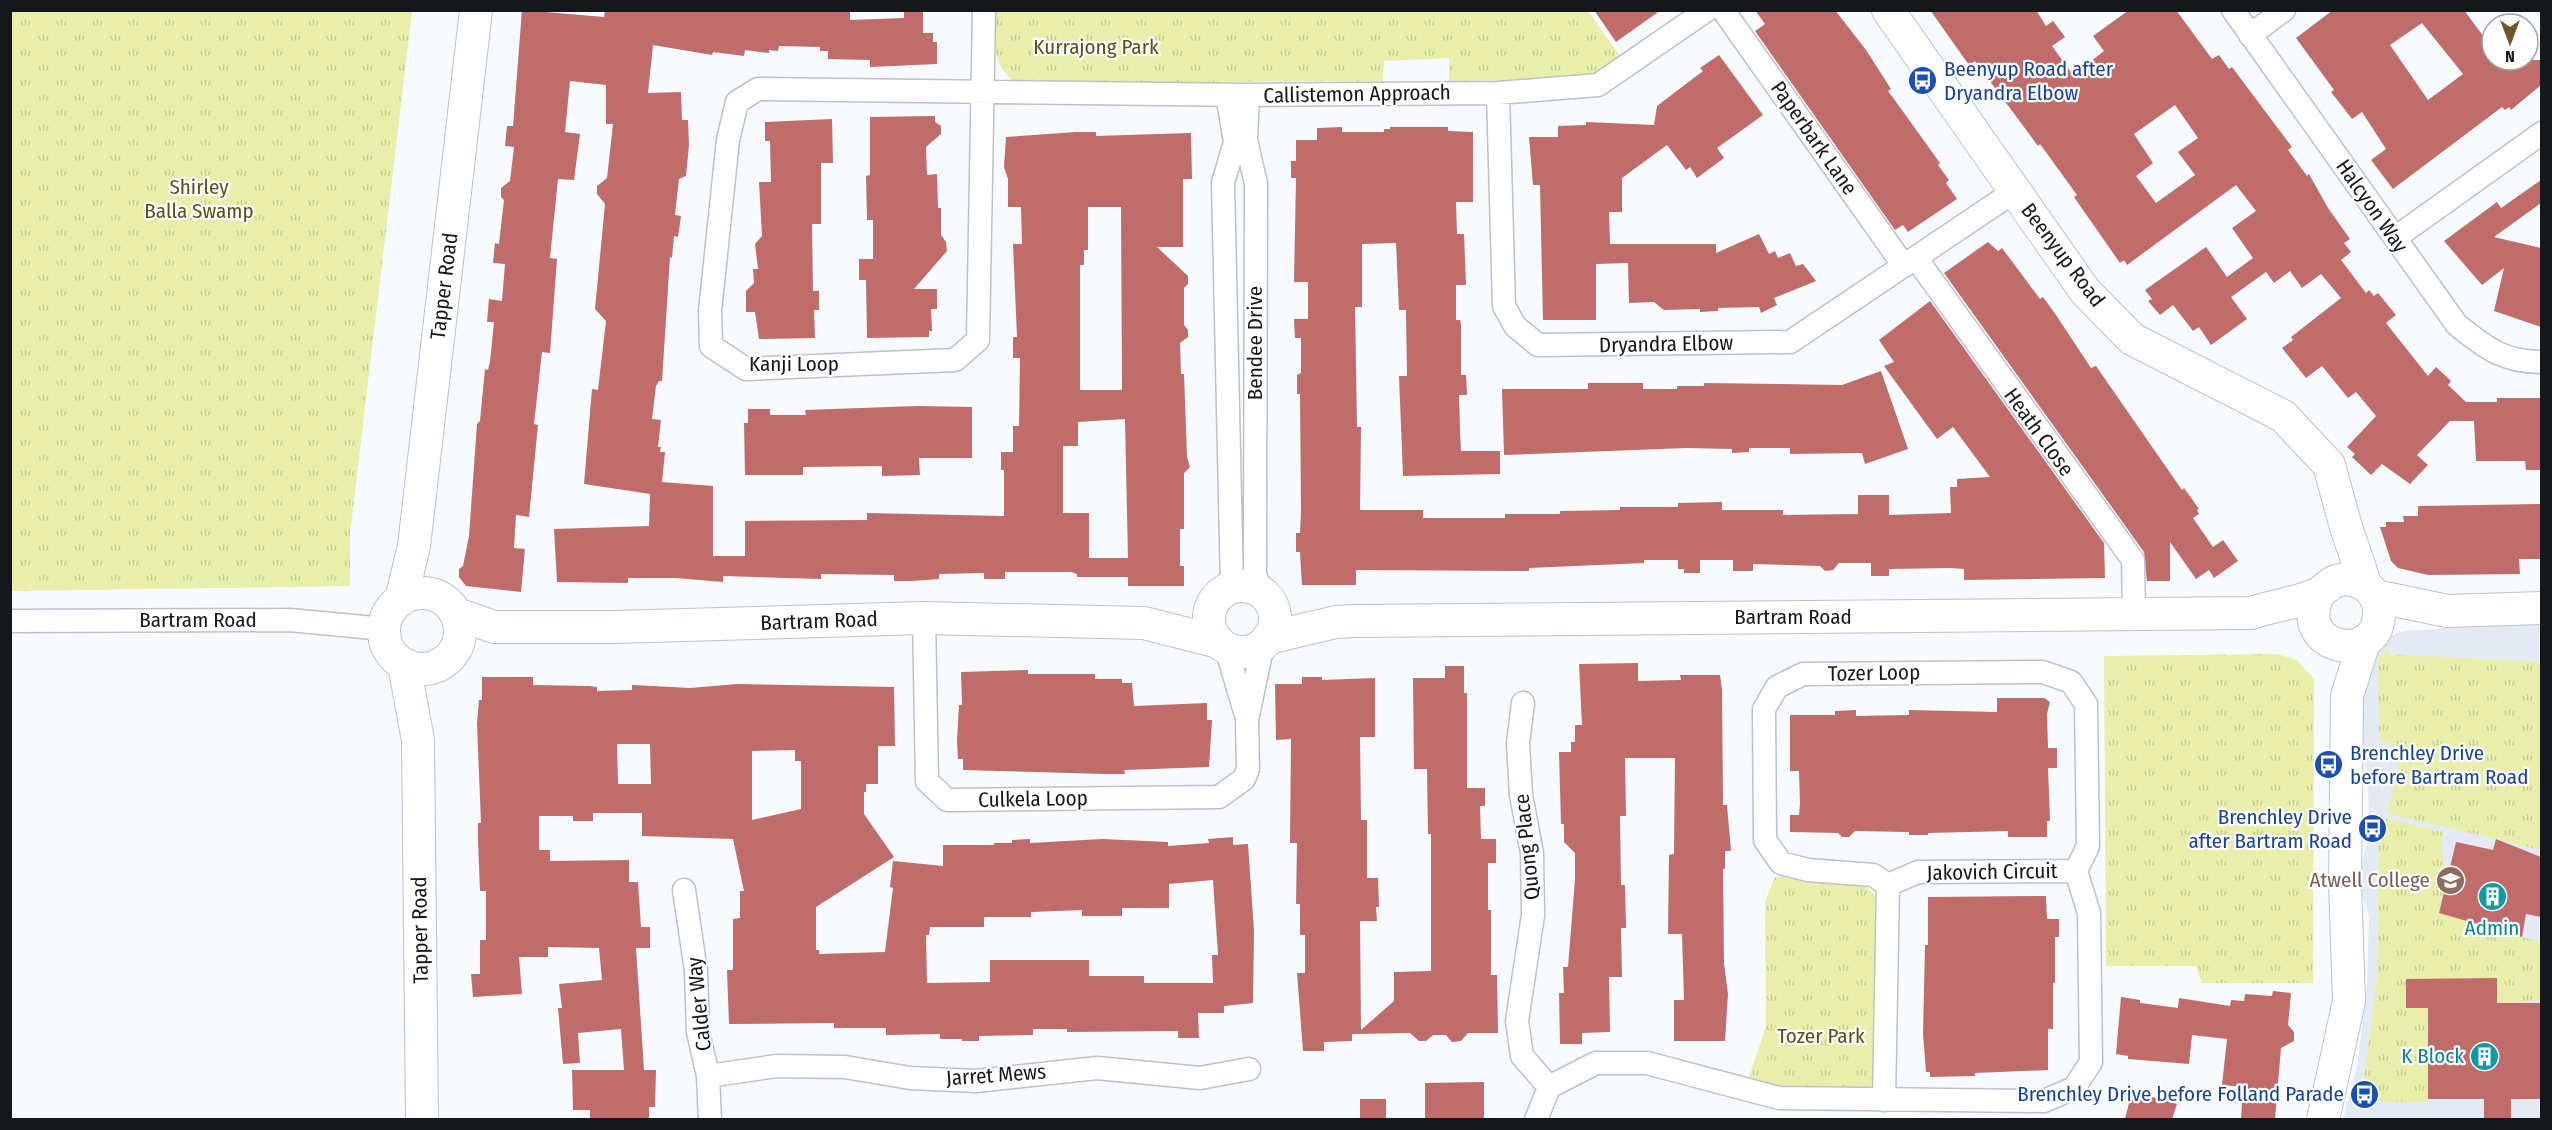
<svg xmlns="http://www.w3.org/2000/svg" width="2552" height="1130" font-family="'Fira Sans Condensed',sans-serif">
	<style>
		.built { fill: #e3eaf4 }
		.grass { fill: url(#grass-tufts) }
		.building { fill: #bf6c6b; fill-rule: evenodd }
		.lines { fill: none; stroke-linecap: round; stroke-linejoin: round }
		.street-casing { stroke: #bbc2cc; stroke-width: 25 }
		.secondary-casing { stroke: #bbc2cc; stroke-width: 34 }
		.street { stroke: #fff; stroke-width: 22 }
		.secondary { stroke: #fff; stroke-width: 32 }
		.labels { text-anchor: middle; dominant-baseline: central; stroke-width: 4.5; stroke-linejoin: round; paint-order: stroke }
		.park-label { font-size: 21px; fill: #525518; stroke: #fff }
		.transit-label { font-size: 21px; fill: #164399; stroke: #fff; text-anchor: start }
		.street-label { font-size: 21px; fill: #15181b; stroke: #fff }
		.education-label { font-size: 21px; fill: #785e54; stroke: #fff; text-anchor: end }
		.culture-label { font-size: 21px; fill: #0d838f; stroke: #fff }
	</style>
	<defs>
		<pattern id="grass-tufts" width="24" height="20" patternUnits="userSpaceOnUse" patternTransform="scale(1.5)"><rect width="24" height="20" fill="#e9efab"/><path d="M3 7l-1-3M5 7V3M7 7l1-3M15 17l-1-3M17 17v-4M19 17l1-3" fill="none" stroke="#c7cc93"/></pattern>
	</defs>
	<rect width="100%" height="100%" fill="#f7fafe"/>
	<path class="built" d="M2541 622V1119L2343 1120 2358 1062 2367 985 2369 916 2361 892 2360 869 2369 837 2368 780 2359 733 2365 679 2382 639 2404 631Z"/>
	<path class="grass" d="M10 11H412L350 534V586L11 591Z
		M993 11H1588L1623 60 1599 75 1579 79 1449 81V58L1384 61 1383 81 1016 83C991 66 994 38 993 11Z
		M2390 644 2388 654 2541 662V850L2387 813 2403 748 2379 740 2378 659Z
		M2278 654 2297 660 2314 679 2313 983H2202L2196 966H2106L2104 656Z
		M2379 817 2444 832 2441 843 2447 882 2522 937 2541 942V1000L2497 1004V978H2455L2454 1006 2446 979H2406V1008H2433L2428 1014V1102H2361L2378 972Z
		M1787 876C1812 887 1861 871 1875 896L1878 1072 1871 1086 1863 1091 1797 1092 1749 1077 1766 1027 1765 902 1775 877Z"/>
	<path class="building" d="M522 10 604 17 605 10H850V20L904 18V11H923V33H933V42H937V64L870 67V60L828 59V51H820V47L779 46 778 51 769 50V53L745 50 744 56 713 52 712 55 653 45 648 93 681 92 682 120H688L689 145 686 176 679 179 675 215 681 216 678 237 674 236 672 258 670 257 662 381H659L656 386 652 419 661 420 658 447H661L660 452H665L662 482 713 486V556H745V521L867 520V513L1004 516V470H1001V452H1013V426H1019L1020 358H1013V337H1017L1013 244H1022L1021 207H1008V179L1004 167 1006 137 1076 132H1096V136L1191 133 1192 179H1183V247H1157L1188 276V284L1184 288V325L1188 330V337L1180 343 1181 374H1184L1187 457 1190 467 1184 473V529H1180V566H1184V586H1128V577H1077V574L1071 572H1005V579H984V573L939 574V579L912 581H894V575L821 574V579L723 576V582L676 578H628V583L557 582 554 529 649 526 650 494 584 484 592 389 598 390 606 321 595 309 605 204 597 194V186L607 178 613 124H606V85L570 81 565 132 580 134 574 180 558 179 550 258 557 259 550 353 542 352 534 424 538 425 529 517 516 515 514 548 525 549 521 592 466 586 459 577V569L463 566 469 536 477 424 480 421 485 369 488 370 490 362 494 322H487L489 299 502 301 505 264 493 263 495 243 499 244 504 200 501 197V188L510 181 514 147 505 146 507 126H513ZM1088 207H1121L1122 390H1080V265H1084V250H1088ZM1125 419 1128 558H1089V513H1063V446H1078V422Z
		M1594 10H1661L1616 42Z
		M1755 10H1835L1866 50 1891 89 1888 91 1894 99 1940 163 1938 165 1949 180 1946 183 1957 199 1908 232 1903 225 1895 230 1755 31 1765 24Z
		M1930 10H2036L2046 26 2053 21 2065 37 2052 46 2073 75 2104 51 2093 36 2129 10H2176L2212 59 2219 55 2229 69 2232 67 2292 147 2288 150 2307 176 2309 174 2328 208 2350 239 2344 243 2351 252 2341 260 2366 293 2369 290 2374 296 2378 293 2396 315 2386 323 2428 376 2436 367 2451 381 2448 385 2466 402H2497V398H2541V470H2526L2525 461H2476L2474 421H2450L2417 455 2428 465 2410 484 2382 464 2371 475 2352 457 2355 454 2347 447 2376 416 2356 392 2348 398 2322 366 2306 378 2282 348 2293 340 2291 337 2341 298 2321 274 2302 288 2290 271 2274 283 2266 272 2231 297 2247 319 2211 345 2199 327 2193 331 2173 305 2160 315 2148 301 2152 299 2145 290 2206 247 2227 277 2253 258 2232 228 2256 211 2236 185 2127 265 2124 260 2120 263 2074 197 2077 195 2040 144 2038 146 1975 61 1969 65ZM2175 105 2198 138 2178 152 2195 175 2156 203 2136 176 2153 163 2134 134Z
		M2333 10H2464L2492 48V60H2541V85L2511 110 2509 107 2505 110 2502 107 2393 189 2371 160 2386 149 2362 112 2352 119 2342 106 2331 92 2334 90 2296 38ZM2422 23 2463 74 2428 100 2390 45Z
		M1719 55 1763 115 1717 148 1724 158 1697 178 1690 167 1686 170 1667 145 1622 178V212H1609L1610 244H1716V253L1759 234 1769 254 1775 251 1778 258 1790 253 1796 266 1803 264 1816 281 1774 298 1777 305 1761 313 1759 307 1718 308V311L1700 312V309L1664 310 1654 302 1629 303 1628 263 1596 264V320H1543L1540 185H1533L1529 137H1558V126L1586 125V122L1654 125 1657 106 1703 71 1700 68Z
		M935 116V122L941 126V134L926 147 927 175 937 174 938 208H941V235L946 242 947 251 914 289H937V309H931L932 331H929V337L867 338 866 280H859V259H873V220H867L866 176 870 175V117Z
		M832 119 833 163H821V224H812L813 291H819V310H814L815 338 759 339 755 312H746V291L754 283 753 269H758L755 244 762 236 759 182H771L770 141H765V122Z
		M1342 127V132H1384V129H1390V127H1448V131L1473 132V202H1456L1457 234H1464L1466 285H1456V320H1460L1461 324V375H1466L1467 395H1459L1460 431 1461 451H1500V474L1403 476 1399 376H1407L1406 310H1399L1396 243 1362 244V307H1355L1357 427H1361L1360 510H1423V518H1505V514H1560V511L1620 510V507H1678V503L1722 502V510H1783V515L1858 514V495H1889V515L1951 513 1950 487H1957V479L1990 477 1953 427 1937 439 1884 366 1894 362 1879 340 1930 301 2104 543 2105 578 1964 580V569L1951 568 1889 569V576H1871V563H1839L1833 570 1825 571 1820 566 1753 564V571H1733V560H1700V573H1684V569H1678V560H1644V563L1529 568V571L1356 570V585H1302L1300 552H1296V533H1300L1301 510 1300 394H1297V375L1301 373V338H1295L1294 319H1308V282H1294L1296 178H1291V161H1296V140H1317V128Z
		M2541 180V203L2494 237 2541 248V327L2494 311 2504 268 2482 285 2444 241 2497 202 2501 208Z
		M1988 242 1998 251 2002 248 2040 299 2043 297 2056 315 2091 368 2096 366 2182 490 2184 488 2199 509 2197 510 2199 514 2193 518 2213 547 2223 540 2238 561 2214 578 2209 570 2196 579 2170 542V581H2147L2144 552 1944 273Z
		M1881 371 1908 449 1865 464 1862 453 1790 454V448H1749V452L1732 453V449L1686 448 1504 455 1502 389H1588V383H1643V389H1677V386H1704V383L1842 385Z
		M917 406 972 407V458H919L920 475 882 476V466L803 467V475H745L744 423H748V409H770V415H806L805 410Z
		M2541 504V559H2519L2520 574 2428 575 2398 568 2391 561 2380 527H2386V522H2404L2403 516H2418V506Z
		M1638 663V681L1681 680 1680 675H1720L1722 690 1723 805H1727L1731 851H1725V869H1723L1724 963 1728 994 1725 1041H1674V1000H1684L1682 934H1668L1669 855 1674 854 1675 758H1625L1626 816H1620L1621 885H1625L1626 928H1621L1622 977H1609L1610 1032 1582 1033V1044H1560L1559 993H1564L1563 967H1568L1575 879V853L1564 842V824H1561L1559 752H1571V742H1575V725H1582L1579 664Z
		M1445 666H1464V693H1467V788H1485V806H1480L1481 839H1496V863H1488V910H1491V975H1497L1498 1033H1468L1461 1041 1452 1042 1446 1035H1433L1426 1041H1419L1410 1033 1352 1034V1041L1324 1042V1051H1303L1297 973H1305V935H1300V904H1296L1297 843H1290L1291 739 1276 740 1275 684H1302V677H1322V680L1375 678V737H1360L1361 820H1367V878H1378L1379 907H1376L1377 921H1360L1361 1030 1394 1001V972L1431 971V834H1428L1427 769H1414L1413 678H1445Z
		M1028 670V674H1095V679H1122V683H1132L1134 706 1207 703V720H1212L1209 767 1124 770 1125 774H1106L963 770V759H958L957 741 959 705H962L961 672Z
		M482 677H533V685L589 686 597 687V691L632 690V685L690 688 737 684 894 687 895 746H878V784H866V792H864V814L894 857 816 907V950H819V954L885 952 893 888 890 887 893 861 943 866V845H994V843H1012V840L1030 839V843L1102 839 1168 842V846L1209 843 1208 839 1233 837V845L1248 844 1254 931 1253 1003 1224 1006V1013H1198L1199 1038H1178V1031L1067 1032V1029H1033V1035L979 1036V1041H962V1039H940V1034L886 1035V1028H834V1023L729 1024 727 970H733V919L740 918V891H744L733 839 642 836V813H593V821H573V816H539V850H550V861L629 860V882H638L641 927H650V948H636L644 1070H656L655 1107H649V1119H590V1110H573L572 1070H624L621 1029 578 1033 580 1063 563 1064 558 1008H562L559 984 602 980 599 948 548 947V957H519L522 994 473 997 471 974H480V940H486V891H480L478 841V823H481L477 724 479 700H482ZM617 744H650L651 784H618ZM795 750V761H801V809L752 820V751ZM1213 880 1218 955H1212L1213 983H1144V976H1089V960H990V982L927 983 926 935H929L930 927H984V917H1031V912L1082 910V916H1122V908H1169V884Z
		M1997 698H2044L2050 702 2047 714 2048 748H2057V768H2048L2050 821H2047V837H2008V831L1928 833V835H1909V832L1855 831 1849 837H1842L1838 833 1790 832V815H1799L1800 804 1799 771H1790V715H1835V711L1856 710V716L1909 715V710L1997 712Z
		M2496 839 2541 857V917L2526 914 2522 937 2439 913 2456 842 2493 850Z
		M2046 896 2047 919H2059V937H2055V983H2053V1029H2048V1070L1975 1073V1076L1930 1077V1072H1926L1923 1034 1925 945H1928V897Z
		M2497 978V1003H2541V1099H2511V1119H2484V1099H2428V1008H2406V979Z
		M2273 991 2291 993 2288 1025 2294 1032V1041L2281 1048 2275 1119H2241L2243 1087 2222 1085 2227 1039 2192 1035 2189 1064 2128 1059V1056L2116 1054 2121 997 2140 1000V1003L2178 1008 2179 998 2230 1006 2231 1000 2244 1001 2245 994 2272 996Z
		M1484 1082V1119H1425V1083Z
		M2132 1091 2177 1104 2172 1119H2125Z
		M1360 1099H1386V1119H1360Z"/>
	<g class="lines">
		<defs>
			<path id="street" d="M984 10 978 340 955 360 746 369 711 346 710 311 728 140 737 102 758 89 1248 95 1498 93 1598 85 1707 10
				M1723 10 1904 266
				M2233 10 2457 325C2486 348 2503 362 2542 362
				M2250 35 2284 10
				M1498 93 1504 306 1515 326 1538 345 1790 342 2015 191
				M1227 95 1235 142 1223 183 1232 588
				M1248 95 1246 140 1256 184 1255 573 1260 592
				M2395 238 2542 133
				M1916 258 2133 560 2134 614
				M924 618 927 781 947 800 1219 797 1244 779 1248 769 1247 720 1263 644
				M10 621 290 620 384 629
				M1226 648 1246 715
				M1523 703 1518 743 1521 795 1532 853 1533 915 1517 1021 1522 1056 1549 1087
				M1888 885 1873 875 1808 870 1781 863 1765 840 1764 709 1777 687 1803 674 2043 672 2071 682 2086 704 2088 846 2076 871
				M684 890 696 971 698 1032 708 1076 710 1120
				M708 1076 777 1066 845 1067 910 1078 976 1081 1097 1068 1200 1078 1249 1069
				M1536 1120 1549 1087 1596 1063H1647L1779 1098 2044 1101 2074 1088 2091 1062 2089 913 2076 871 1918 872 1888 885 1884 1100"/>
			<path id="secondary" d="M1888 10 2085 291 2132 339 2283 416 2329 465 2346 527 2366 586
				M1209 619a33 33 0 1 1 66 0a33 33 0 1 1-66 0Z
				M384 631a38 38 0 1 1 76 0a38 38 0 1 1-76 0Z
				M2375 596 2447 611 2542 608
				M401 600 414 546 476 10
				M457 614 494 627H614L924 618 1144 623 1219 642
				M1268 638 1336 622 1354 621 2251 613C2272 606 2297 603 2317 594 2326 590 2330 581 2341 580 2349 578 2360 581 2367 587 2375 593 2380 604 2379 615 2377 666 2291 650 2319 593
				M404 665 418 740 422 1120
				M2323 1120 2349 1001 2345 883 2347 696 2364 642"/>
		</defs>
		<use href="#street" class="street-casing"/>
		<use href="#secondary" class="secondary-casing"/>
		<use href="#street" class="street"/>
		<use href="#secondary" class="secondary"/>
	</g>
	<defs>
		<symbol id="bus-disc" viewBox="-11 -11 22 22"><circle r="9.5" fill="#1a4fb4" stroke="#fff"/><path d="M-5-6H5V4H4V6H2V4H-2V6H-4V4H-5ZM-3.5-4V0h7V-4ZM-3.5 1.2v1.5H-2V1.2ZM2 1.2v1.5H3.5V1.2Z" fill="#fff"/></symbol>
		<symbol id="school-disc" viewBox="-11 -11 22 22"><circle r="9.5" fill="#8d6e63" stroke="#fff"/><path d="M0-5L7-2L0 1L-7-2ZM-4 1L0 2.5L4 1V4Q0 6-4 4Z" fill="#fff"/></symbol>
		<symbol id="building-disc" viewBox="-11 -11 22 22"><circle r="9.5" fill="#0f9aa8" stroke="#fff"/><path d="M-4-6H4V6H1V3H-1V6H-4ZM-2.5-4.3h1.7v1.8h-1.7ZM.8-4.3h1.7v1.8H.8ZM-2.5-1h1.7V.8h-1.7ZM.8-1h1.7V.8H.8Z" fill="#fff"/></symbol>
	</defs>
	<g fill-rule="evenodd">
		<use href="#bus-disc" x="1906" y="64" width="33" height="33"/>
		<use href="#bus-disc" x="2312" y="748" width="33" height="33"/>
		<use href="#bus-disc" x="2356" y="812" width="33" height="33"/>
		<use href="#school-disc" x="2434" y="864" width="33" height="33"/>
		<use href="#building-disc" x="2476" y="880" width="33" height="33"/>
		<use href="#building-disc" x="2468" y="1040" width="33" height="33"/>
		<use href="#bus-disc" x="2348" y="1078" width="33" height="33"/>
	</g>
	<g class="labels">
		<g class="park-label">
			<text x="1096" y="47">Kurrajong Park</text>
			<text x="199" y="187">Shirley<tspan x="199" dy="24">Balla Swamp</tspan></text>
			<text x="1821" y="1036">Tozer Park</text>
		</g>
		<g class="transit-label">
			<text x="1944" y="69">Beenyup Road after<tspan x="1944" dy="24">Dryandra Elbow</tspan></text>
			<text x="2350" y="753">Brenchley Drive<tspan x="2350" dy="24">before Bartram Road</tspan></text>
			<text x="2352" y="817" text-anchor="end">Brenchley Drive<tspan x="2352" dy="24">after Bartram Road</tspan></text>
			<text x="2344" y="1094" text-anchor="end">Brenchley Drive before Folland Parade</text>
		</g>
		<g class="street-label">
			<text transform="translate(1357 94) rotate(-1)">Callistemon Approach</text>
			<text transform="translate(1814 138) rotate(55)">Paperbark Lane</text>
			<text transform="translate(2372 206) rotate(55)">Halcyon Way</text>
			<text transform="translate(2063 255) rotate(53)">Beenyup Road</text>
			<text transform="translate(444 286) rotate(-83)">Tapper Road</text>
			<text transform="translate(1255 343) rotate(-90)">Bendee Drive</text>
			<text transform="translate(1666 344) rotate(-1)">Dryandra Elbow</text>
			<text x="794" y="364">Kanji Loop</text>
			<text transform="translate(2039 432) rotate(54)">Heath Close</text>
			<text x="1793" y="617">Bartram Road</text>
			<text x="198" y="620">Bartram Road</text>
			<text transform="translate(819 621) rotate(-2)">Bartram Road</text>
			<text transform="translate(1874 673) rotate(-1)">Tozer Loop</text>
			<text transform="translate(1033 799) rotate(-1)">Culkela Loop</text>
			<text transform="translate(1527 847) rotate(-96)">Quong Place</text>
			<text transform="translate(1992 872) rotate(-1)">Jakovich Circuit</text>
			<text transform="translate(420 930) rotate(-91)">Tapper Road</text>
			<text transform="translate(699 1004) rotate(-96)">Calder Way</text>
			<text transform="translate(996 1075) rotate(-4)">Jarret Mews</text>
		</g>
		<g class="education-label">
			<text x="2430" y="880">Atwell College</text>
		</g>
		<g class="culture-label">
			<text x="2492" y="928">Admin</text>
			<text x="2464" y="1056" text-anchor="end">K Block</text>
		</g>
	</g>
	<rect width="2552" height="1130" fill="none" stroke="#15181b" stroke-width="24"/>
	<g transform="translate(2510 42) rotate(180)"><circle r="28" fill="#ffffff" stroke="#a1a3a4" stroke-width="1.5"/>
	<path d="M0-4.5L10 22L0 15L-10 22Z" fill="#6f5828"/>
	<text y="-9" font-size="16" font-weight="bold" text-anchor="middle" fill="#15181b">N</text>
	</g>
</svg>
